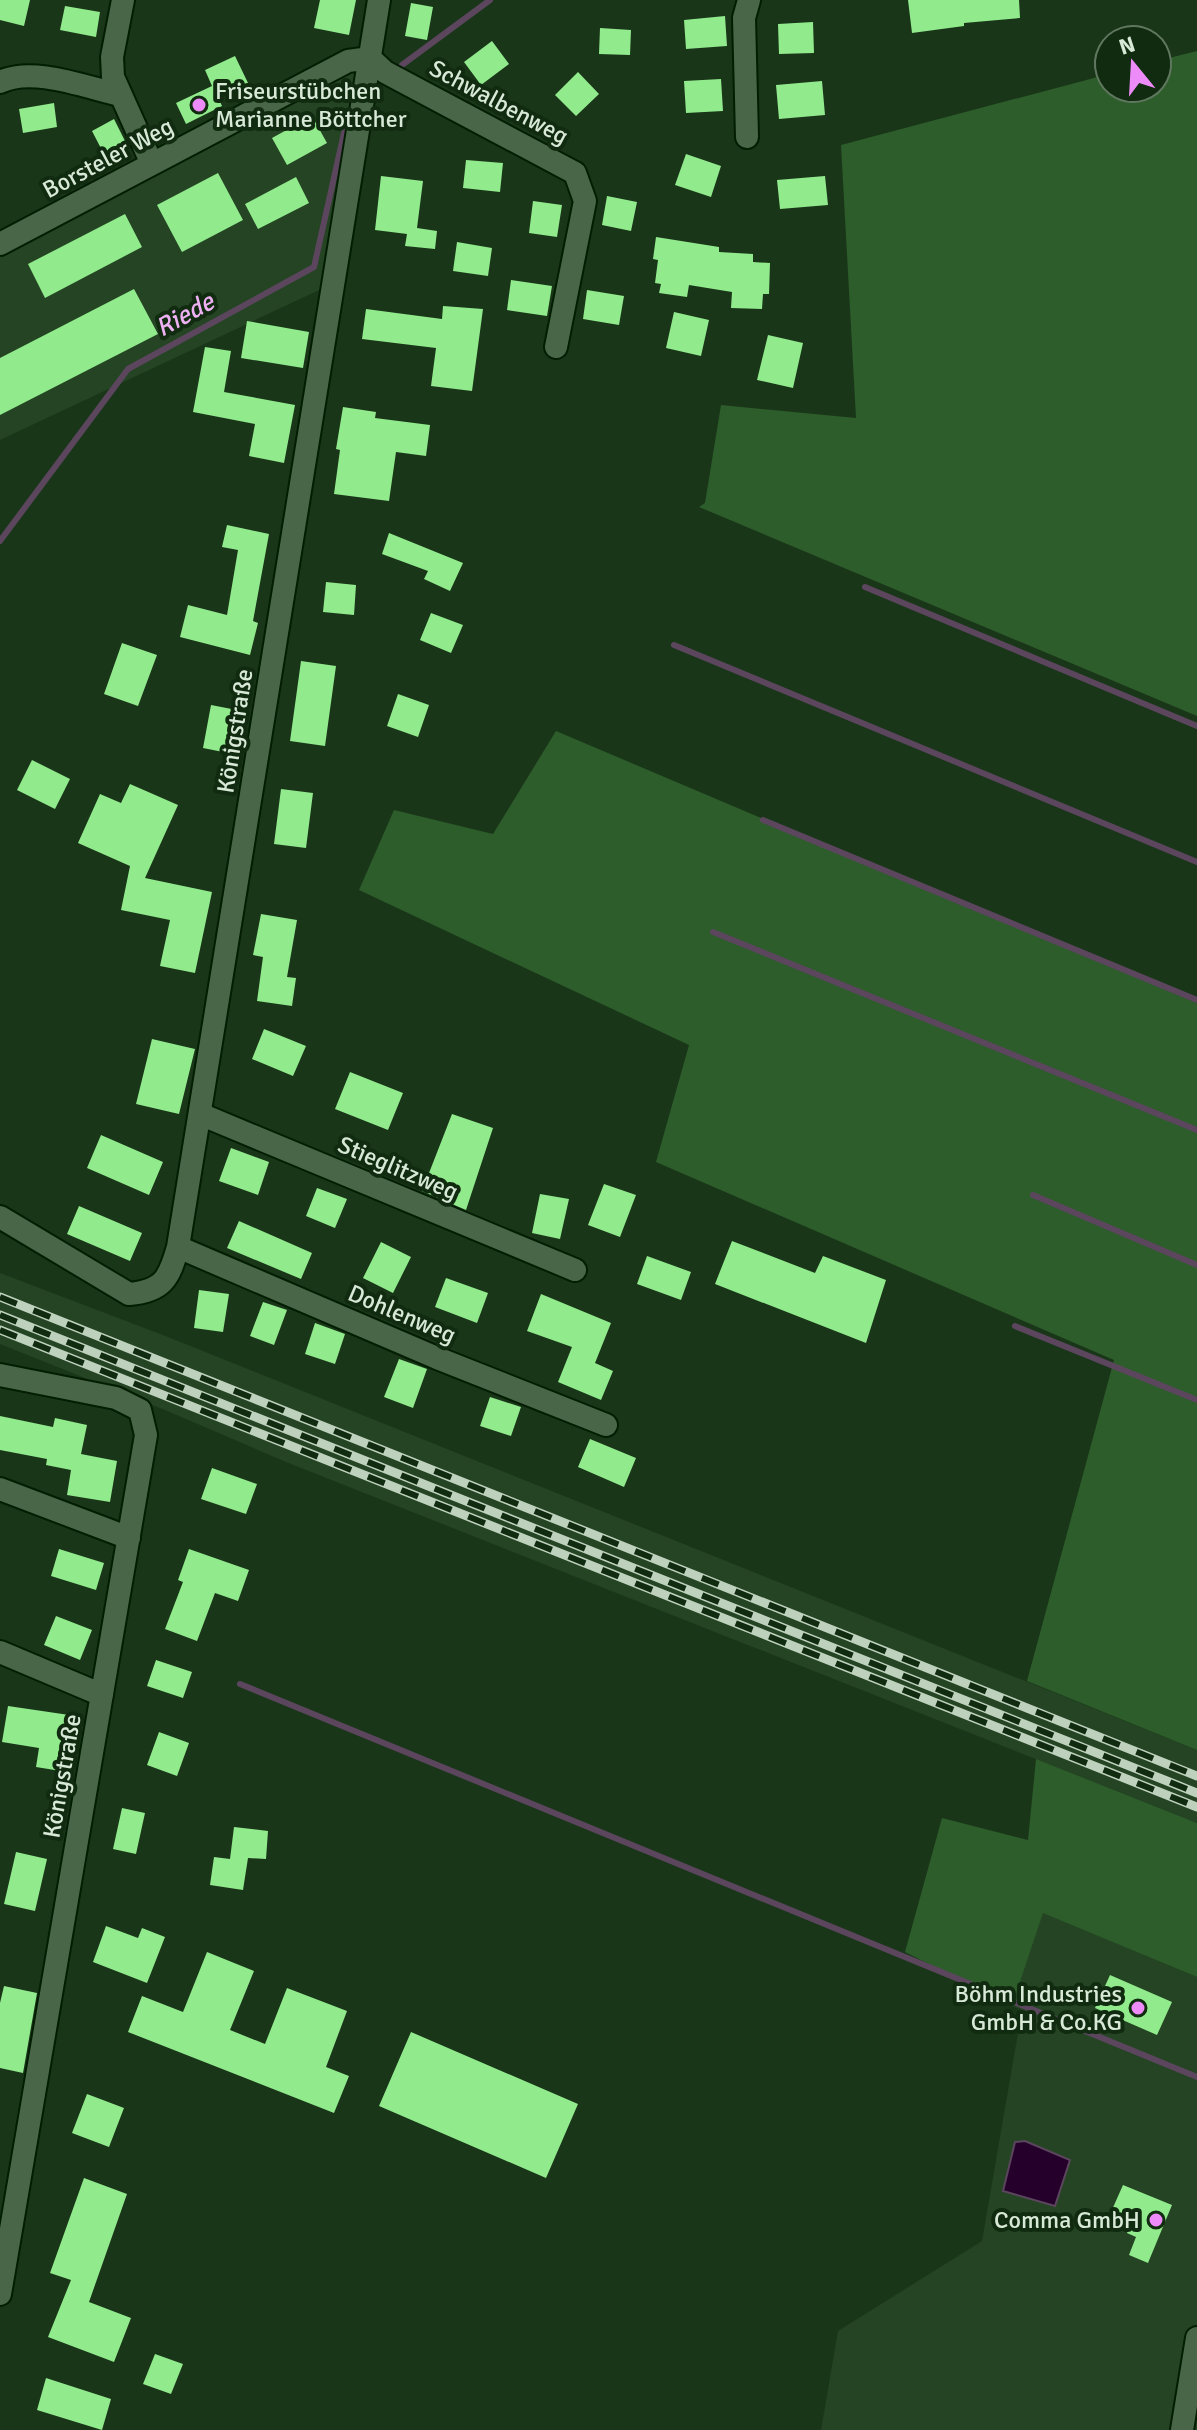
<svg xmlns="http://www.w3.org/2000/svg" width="1197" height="2430" font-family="Signika,sans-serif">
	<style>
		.built { fill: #244423 }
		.green { fill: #2d5d2b }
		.water { fill: #25002a; stroke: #5b465e; stroke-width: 2 }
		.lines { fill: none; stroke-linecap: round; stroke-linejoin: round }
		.stream { stroke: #5b465e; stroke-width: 6 }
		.building { fill: #91eb8d }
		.minor-casing { stroke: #031d03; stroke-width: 26 }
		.minor { stroke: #496748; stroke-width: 22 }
		.rail-casing { stroke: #bed1bd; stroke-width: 9 }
		.rail { stroke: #102b0f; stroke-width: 6; stroke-dasharray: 18; stroke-linecap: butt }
		.poi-dot { fill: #ed8cf9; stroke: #102b0f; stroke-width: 3 }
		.labels { text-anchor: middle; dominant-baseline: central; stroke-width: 8; stroke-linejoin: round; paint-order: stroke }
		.poi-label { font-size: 24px; fill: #d8e9d7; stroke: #102b0f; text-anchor: end }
		.street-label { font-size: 24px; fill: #d8e9d7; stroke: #102b0f }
		.water-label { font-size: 26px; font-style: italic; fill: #edb1f3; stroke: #102b0f }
	</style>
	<rect width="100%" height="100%" fill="#1a3619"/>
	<path class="built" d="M370 58 334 283 0 440V244Z
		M0 1273 168 1337 1197 1750V1823L286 1462 165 1410 0 1344Z
		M1043 1912 1197 1977V2430H821L838 2331 982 2241 1022 2010 1012 2006Z"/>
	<path class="green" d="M1197 51V716L699 507 705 503 721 405 856 418 841 145 1109 74V88H1157V61Z
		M556 731 1197 1003V1750L1027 1681 1114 1360 656 1162 689 1045 359 890 394 810 493 834Z
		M1036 1759 1197 1823V1977L1043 1913 1012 2006 905 1952 942 1818 1028 1840Z"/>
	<path class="water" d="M1025 2141 1070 2160 1055 2206 1003 2191 1015 2142Z"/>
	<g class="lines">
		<path class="stream" d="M402 65 490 0
			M0 541 128 369 314 267 348 115
			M865 587 1197 726
			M674 645 1197 862
			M763 820 1197 1000
			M713 932 1197 1130
			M1033 1195 1197 1265
			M1015 1326 1197 1400
			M240 1684 1197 2077"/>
	</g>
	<path class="building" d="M0 0H30L24 26 0 20Z
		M320 0H356L349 35 314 28Z
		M908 0H1019L1020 18 964 23V26L912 33Z
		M411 3 433 7 427 40 405 36Z
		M65 6 100 12 96 37 60 30Z
		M725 16 727 46 686 49 684 20Z
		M813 22 814 53 779 54 778 24Z
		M600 28 631 30 630 55 599 54Z
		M492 41 509 64 481 85 464 62Z
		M235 56 248 83 218 97 222 106 186 124 176 103 212 86 205 70Z
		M578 72 599 94 576 116 555 95Z
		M721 79 723 111 686 113 684 81Z
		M822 81 825 115 779 119 776 85Z
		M54 103 57 127 23 133 19 109Z
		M312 116 327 143 287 165 272 138Z
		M114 119 129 149 107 160 92 131Z
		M686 154 721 166 711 197 675 185Z
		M466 160 503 163 500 192 463 188Z
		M218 173 243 220 182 252 157 205Z
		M381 176 423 181 417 228 437 231 435 249 405 246 407 234 375 230Z
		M825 176 828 205 780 209 777 180Z
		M296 177 309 203 258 229 245 204Z
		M607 196 637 202 631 231 602 225Z
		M533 201 562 205 557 237 529 233Z
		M125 214 142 247 45 298 28 264Z
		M656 237 719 247V252L753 254V262L770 263 769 294H763L762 309 731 308 732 292 689 285 687 297 659 293 661 284 655 283 658 260 653 259Z
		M457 242 492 248 488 276 453 271Z
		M511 280 552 286 547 316 507 310Z
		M134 289 158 334 0 415V358Z
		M587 290 624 296 619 325 583 319Z
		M443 306 483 309 472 391 431 386 436 348 362 339 366 309 442 319Z
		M674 312 709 320 701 356 666 348Z
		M247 321 309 332 303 368 241 358Z
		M768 335 803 343 793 388 757 380Z
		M205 347 231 351 224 392 295 405 284 463 249 456 255 424 193 412Z
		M343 407 376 412 375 418 430 425 426 456 396 452 389 501 334 494 340 450 336 449Z
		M227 525 269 534 253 621 258 623 250 655 180 637 188 605 227 615 238 550 222 547Z
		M389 533 463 563 450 591 424 579 428 571 382 554Z
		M326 582 356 585 354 615 323 612Z
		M431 613 463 625 451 653 420 640Z
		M122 643 157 655 138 706 104 694Z
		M301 661 336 666 325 746 290 741Z
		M398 694 429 705 418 737 387 726Z
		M211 705 242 711 233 754 203 748Z
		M32 760 70 779 55 809 17 790Z
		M130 784 178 805 145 878 212 892 195 973 160 966 170 920 121 910 130 866 78 843 100 794 121 803Z
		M281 789 313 793 306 848 274 844Z
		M261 914 297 920 287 977 296 978 292 1006 257 1001 263 957 253 955Z
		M264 1029 306 1046 293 1076 252 1059Z
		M152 1039 195 1049 179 1114 136 1104Z
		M350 1072 403 1093 388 1130 335 1109Z
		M452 1114 493 1128 466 1210 422 1191Z
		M101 1135 163 1162 149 1195 87 1168Z
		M231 1148 269 1162 258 1195 219 1181Z
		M604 1184 636 1195 620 1237 588 1225Z
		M317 1188 347 1199 335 1228 306 1216Z
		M540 1194 569 1199 560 1239 532 1233Z
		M79 1206 142 1233 130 1261 67 1234Z
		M239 1221 312 1253 301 1279 227 1248Z
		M732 1241 815 1273 823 1256 886 1280 866 1343 715 1284Z
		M381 1242 411 1257 393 1293 363 1278Z
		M647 1256 691 1272 681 1300 637 1284Z
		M446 1278 488 1293 477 1323 435 1307Z
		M199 1290 229 1294 223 1332 194 1328Z
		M541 1294 611 1323 595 1363 613 1371 601 1400 558 1382 572 1347 527 1331Z
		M263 1302 287 1310 274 1345 250 1336Z
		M315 1323 345 1334 335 1364 305 1354Z
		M399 1359 427 1369 413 1408 384 1397Z
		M490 1397 521 1407 511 1436 480 1426Z
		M0 1416 53 1427 55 1418 87 1425 81 1454 117 1461 110 1502 67 1495 71 1470 46 1465 47 1459 0 1450Z
		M590 1439 636 1458 624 1487 578 1467Z
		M212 1468 257 1484 246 1514 201 1499Z
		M59 1549 104 1563 96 1590 51 1576Z
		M189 1549 249 1570 238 1601 215 1593 197 1641 165 1629 183 1582 178 1580Z
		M56 1616 92 1630 80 1660 44 1645Z
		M156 1660 192 1672 183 1698 147 1686Z
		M8 1706 76 1716 67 1772 36 1767 39 1748 2 1742Z
		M159 1732 189 1743 177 1776 147 1765Z
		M122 1808 145 1813 136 1854 113 1849Z
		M234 1827 268 1831 266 1859 248 1858 243 1890 210 1885 214 1857 230 1859Z
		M16 1852 47 1859 35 1911 4 1904Z
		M106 1926 138 1938 142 1928 165 1937 147 1983 93 1962Z
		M207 1952 254 1971 230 2030 265 2044 287 1988 347 2011 326 2067 349 2076 334 2113 128 2032 142 1996 183 2012Z
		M1110 1975 1172 2002 1157 2035 1095 2008Z
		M4 1986 37 1993 23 2073 0 2068V2003Z
		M411 2032 578 2104 546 2178 379 2106Z
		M87 2094 124 2108 109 2147 72 2133Z
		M84 2178 127 2194 89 2302 131 2318 114 2362 48 2337 71 2280 50 2273Z
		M1123 2185 1172 2205 1148 2263 1129 2255 1136 2237 1127 2233 1132 2220 1111 2212Z
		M155 2354 183 2364 171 2394 143 2384Z
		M46 2378 111 2399 102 2430 37 2410Z"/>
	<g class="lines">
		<defs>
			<path id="minor" d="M123 0 112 57 113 77 152 164
				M0 82C32 66 85 87 120 95
				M747 137 744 18 749 0
				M0 244 348 61 370 58 385 72 575 173 585 201 556 347
				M200 1114 575 1270
				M0 1217 129 1294C163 1291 169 1279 178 1247L379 0
				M178 1247 437 1358 606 1425
				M0 1375 116 1398 140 1410 146 1435 0 2294
				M0 1489 129 1538
				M0 1652 102 1695
				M1182 2430 1197 2338"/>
		</defs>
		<use href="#minor" class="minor-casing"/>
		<use href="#minor" class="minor"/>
		<defs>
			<path id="rail" d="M0 1297 1197 1776
				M0 1315 1197 1793
				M0 1330 1197 1807"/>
		</defs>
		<use href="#rail" class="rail-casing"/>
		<use href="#rail" class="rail"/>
	</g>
	<g class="poi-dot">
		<circle cx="199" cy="105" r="8"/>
		<circle cx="1138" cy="2008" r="8"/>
		<circle cx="1156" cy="2220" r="8"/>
	</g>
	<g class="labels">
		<g class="poi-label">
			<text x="215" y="91" text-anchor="start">Friseurstübchen<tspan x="215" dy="28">Marianne Böttcher</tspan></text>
			<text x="1122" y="1994">Böhm Industries<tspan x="1122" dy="28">GmbH &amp; Co.KG</tspan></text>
			<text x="1140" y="2220">Comma GmbH</text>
		</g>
		<g class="street-label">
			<text transform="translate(499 102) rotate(28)">Schwalbenweg</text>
			<text transform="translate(108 158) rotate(-28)">Borsteler Weg</text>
			<text transform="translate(235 731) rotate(-81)">Königstraße</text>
			<text transform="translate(398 1168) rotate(23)">Stieglitzweg</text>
			<text transform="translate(402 1314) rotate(23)">Dohlenweg</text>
			<text transform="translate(62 1776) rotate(-80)">Königstraße</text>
		</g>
		<g class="water-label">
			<text transform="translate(185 315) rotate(-29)">Riede</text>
		</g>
	</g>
	<g transform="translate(1133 64) rotate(342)"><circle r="38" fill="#102b0f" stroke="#60775f" stroke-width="2"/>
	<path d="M0-6L14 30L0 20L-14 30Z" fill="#ed8cf9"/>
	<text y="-12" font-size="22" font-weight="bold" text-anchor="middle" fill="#d8e9d7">N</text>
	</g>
</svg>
